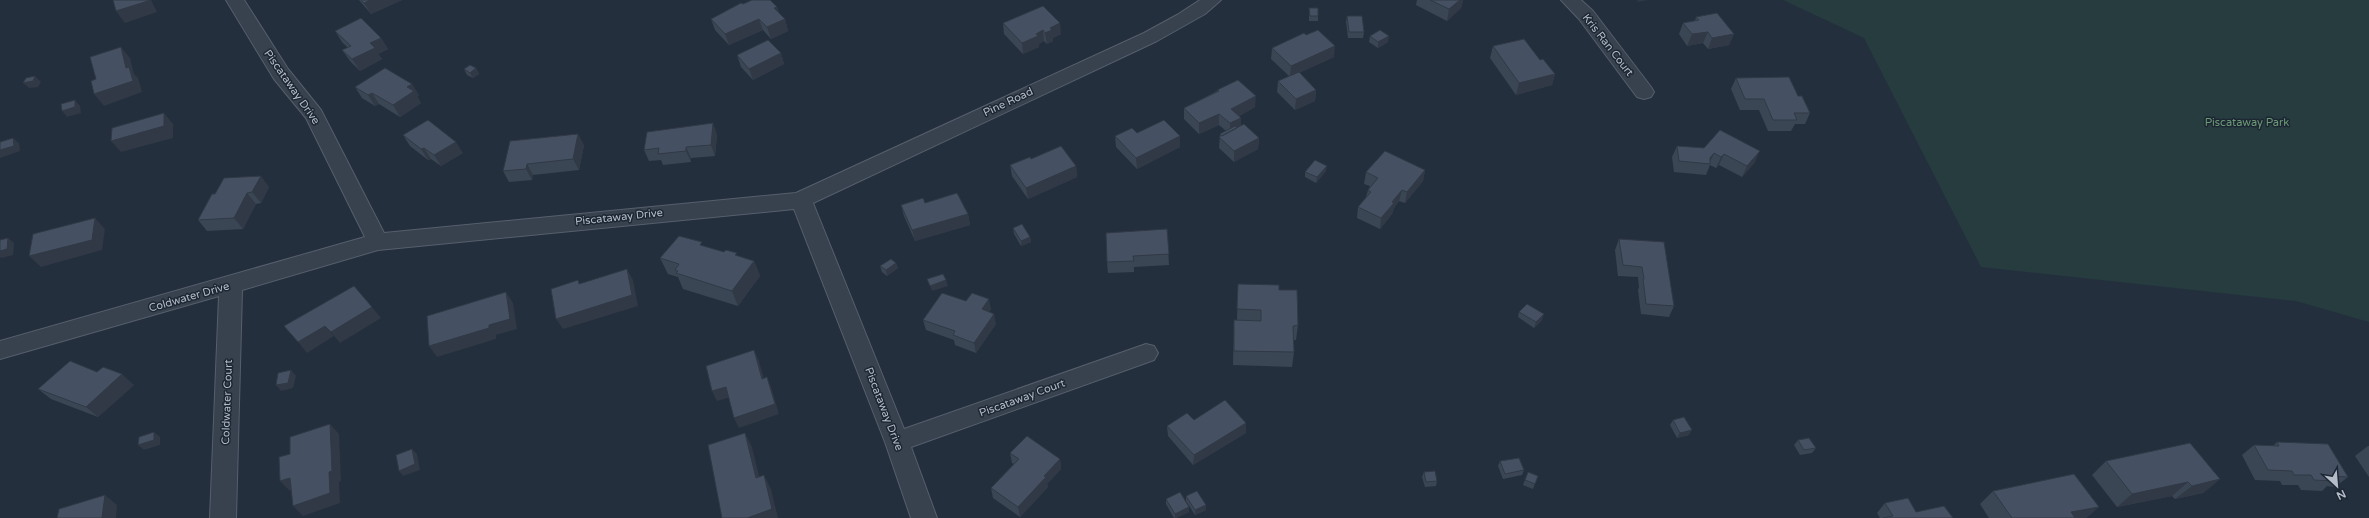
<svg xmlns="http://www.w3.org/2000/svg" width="2369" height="518" font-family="'Varela Round',sans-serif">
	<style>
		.green { fill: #263c3f }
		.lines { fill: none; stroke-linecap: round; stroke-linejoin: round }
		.minor-casing { stroke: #565f6c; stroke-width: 2 }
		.minor { fill: #38414e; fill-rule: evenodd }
		.wall { fill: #3b4654 }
		.shaded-wall { fill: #303945 }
		.building { fill: #455162; stroke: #303945 }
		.labels { text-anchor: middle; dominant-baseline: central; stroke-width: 3; stroke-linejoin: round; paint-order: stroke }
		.street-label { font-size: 11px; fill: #b4bcc9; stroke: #1d2633 }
		.park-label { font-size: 11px; fill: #6b9a76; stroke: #1d2633 }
	</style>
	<rect width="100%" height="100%" fill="#242f3e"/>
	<path class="green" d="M1783 0H2369V322L2296 301 1981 267 1864 38Z"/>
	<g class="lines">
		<defs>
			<path id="minor" d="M226 0H244L288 69 321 110 384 233 796 193 1144 33 1177 15 1200 0H1221L1205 14 1157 41 813 203 904 429 1146 344 1154 346 1158 353 1154 360 911 447 937 518H911L885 442 794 209 378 250 242 290 236 518H210L219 296 0 359V341L365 237 306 118 274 79Z
				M1561 0H1581L1593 11 1651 87 1654 92 1651 97 1644 99 1637 97 1579 19Z"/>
		</defs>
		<use href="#minor" class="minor-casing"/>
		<use href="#minor" class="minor"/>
	</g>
	<path class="wall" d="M359 0H402L371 14Z
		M1417 0H1463L1461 8 1447 21 1416 5Z
		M743 4 777 7 779 13 785 19 788 31 771 39 763 30 729 45 715 30 711 19Z
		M1043 6 1061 34 1053 38V41L1047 44 1044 41 1039 44V47L1023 54 1004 34 1003 23Z
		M1309 8 1318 16V21H1309Z
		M1347 16 1364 32 1363 38H1348L1346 22Z
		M1696 17 1734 34 1729 45 1708 49 1703 43 1687 46 1679 34 1683 23 1695 21Z
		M335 31 381 38 388 49 378 54 382 59 360 71 350 61 342 50 348 48 342 42Z
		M1370 36 1388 42 1378 48 1369 42Z
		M1493 46 1555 74 1552 85 1516 95 1490 58Z
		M1272 48 1334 57 1299 73 1316 90 1315 101 1295 110 1277 92 1278 81 1289 76 1271 59Z
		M781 53 784 64 753 80 741 67 737 55Z
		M476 68 479 74 473 78 467 75 464 69Z
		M1736 78 1798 96 1810 113 1805 124H1795L1791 131H1768L1759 110H1740L1731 89Z
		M355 87 419 95 417 96 421 103 400 117 379 104 375 106 362 98Z
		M1217 90 1255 107 1239 116 1241 118V126L1259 138 1258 149 1234 162 1219 148 1220 134 1226 131 1219 125 1199 134 1184 119V108L1217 91Z
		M1137 133 1180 136V147L1137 169 1116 147 1115 136Z
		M717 134 715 156 691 158V162L663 165 661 160 649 161 644 150Z
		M403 135 463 153 441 166 431 159 428 160 410 146Z
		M584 145 579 170 533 175 532 180 509 182 503 171Z
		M1677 146 1704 148 1755 162 1742 177 1719 165 1716 168 1710 165 1706 175 1674 172 1672 157Z
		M1010 165 1076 166 1077 177 1028 199 1012 176Z
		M1425 170 1423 181 1405 203 1399 201 1394 208 1392 214 1380 229 1357 218 1358 207 1366 197 1368 190 1370 186 1364 184 1366 172Z
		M1326 171 1316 183 1305 177V172Z
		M269 187 261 203 256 204 243 229 207 231 198 220 212 194Z
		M925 203 968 214 970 225 915 241 904 216 901 205Z
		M1013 228 1030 237 1031 242 1021 246 1014 234Z
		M1167 229 1169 265 1134 267V272L1108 273 1107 262Z
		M1619 239 1674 306 1669 317 1641 314 1638 290 1639 287 1638 277 1618 276 1615 250Z
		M704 246 754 261 760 276 738 306 683 289 678 277 668 274 660 258Z
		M896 263 898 268 887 276 882 272 880 266Z
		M1238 284 1279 290 1298 325 1296 340H1293L1294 352 1292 367 1233 365 1234 320H1237Z
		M966 301 991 309 989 312 996 324 976 353 955 345 954 340 926 330 923 320Z
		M1519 312 1542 320 1534 328 1518 317Z
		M97 372 134 385 98 417 51 399 38 389Z
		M1194 420 1246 423V433L1193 465 1168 436 1167 426Z
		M1673 420 1689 435 1677 438 1670 425Z
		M1798 440 1816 448 1812 453 1800 455 1794 445Z
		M2277 442 2348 477 2335 487 2327 486 2322 491 2301 490 2298 485H2282L2280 481 2255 480 2242 455 2254 445 2273 446Z
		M2368 446H2369V477L2355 456Z
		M1010 453 1060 459 1061 469 1047 484 1048 487 1020 517 993 498 991 488 1014 464 1012 463Z
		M1500 461 1524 470 1522 475 1503 479 1498 466Z
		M2106 461 2220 479 2203 493 2175 499 2172 496 2117 507 2092 475Z
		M1424 472 1437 481 1436 486 1425 487 1422 477Z
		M1528 472 1538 476 1533 489 1523 485Z
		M1993 491 2099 507 2086 518H1989L1980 504Z
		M1186 496 1206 505V510L1195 515 1186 501Z
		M1166 499 1189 512 1176 518H1174L1166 504Z
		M1885 503 1916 512 1953 518H1880L1877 513Z"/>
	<path class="shaded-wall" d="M148 0H151L157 12 125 23 116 11Z
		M370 0H402L371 14 364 3Z
		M1460 0H1463L1461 8 1447 21 1449 9Z
		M1638 0H1648L1637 2Z
		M777 7 780 18 774 8Z
		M759 19 763 30 729 45 725 34Z
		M785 19 788 31 771 39 767 27Z
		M1060 23 1061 34 1053 38V41L1047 44 1045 33 1050 28Z
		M1043 30 1044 41 1039 44V47L1023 54 1022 43 1036 34Z
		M1708 32 1703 43 1687 46 1692 34Z
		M1734 34 1729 45 1708 49 1712 38Z
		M1389 36 1388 42 1378 48V42Z
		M381 38 388 49 378 54 382 59 360 71 352 59 370 43Z
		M1335 46 1334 57 1290 77 1291 66Z
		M121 47 130 58 134 74 138 78 142 92 104 106 94 94 126 68Z
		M781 53 784 64 753 80 749 69Z
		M476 68 479 74 473 78 470 73Z
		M1555 74 1552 85 1516 95 1519 83Z
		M35 76 41 82 38 87 29 88 23 83Z
		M412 84 419 95 417 96 421 103 400 117 393 105 407 87Z
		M1316 90 1315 101 1295 110 1296 99Z
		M372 93 379 104 375 106 368 95Z
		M1256 96 1255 107 1231 120V109Z
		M75 100 80 106 81 113 67 117 62 111Z
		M164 113 173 124V138L121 152 111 141Z
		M1219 114V125L1199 134V123Z
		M1241 118V129L1230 134V123Z
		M713 123 717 134 715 156 711 145Z
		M578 134 584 145 579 170 573 159Z
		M1180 136V147L1137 169 1136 158Z
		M13 138 19 143 20 151 0 158V150Z
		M1259 138 1258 149 1234 162V151Z
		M456 142 463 153 441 166 434 155Z
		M686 147 691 158V162L686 151Z
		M424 148 431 159 428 160 421 149Z
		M1760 151 1755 162 1742 177 1747 166Z
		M1714 153 1709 164 1710 158Z
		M1724 154 1719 165 1716 168 1721 157Z
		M527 164 533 175 532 180 526 169Z
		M1076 166 1077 177 1028 199 1026 188Z
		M1327 166 1326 171 1316 183 1317 177Z
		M1425 170 1423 181 1405 203 1407 192Z
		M261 176 269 187 261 203 252 192Z
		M1402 190 1399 201 1394 208 1392 214 1380 229 1381 218 1392 202Z
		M247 193 256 204 243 229 234 218Z
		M968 214 970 225 915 241 912 230Z
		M95 218 105 229 102 250 41 267 29 256Z
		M1030 237 1031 242 1021 246V241Z
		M8 238 14 243 13 255 1 258 0 257V251Z
		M754 261 760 276 738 306 732 291Z
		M896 263 898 268 887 276 886 270Z
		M627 269 633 280 638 306 563 329 556 319Z
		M946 280 948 286 932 291 930 286Z
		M506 292 513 303 517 329 496 335V339L437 357 429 346 489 325Z
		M989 299 991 309 984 320 982 309Z
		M372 307 381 318 340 343 331 332Z
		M994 314 996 324 976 353 974 343Z
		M1544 314 1542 320 1534 328 1536 322Z
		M325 326 334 336 307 353 298 342Z
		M754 350 759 361 767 389 762 379Z
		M291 370 296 376 293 388 281 391 276 385Z
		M122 374 134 385 98 417 86 407Z
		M767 377 771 387 779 414 739 428 734 418Z
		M726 387 731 397 717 401 712 391Z
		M1246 423V433L1193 465 1194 455Z
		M330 424 339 434 341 481 339 482 340 503 303 516 293 506 329 472Z
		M1692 430 1689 435 1677 438 1680 433Z
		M154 432 160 437V445L144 450 138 445Z
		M745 433 752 447 763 492 756 478Z
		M412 449 417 454 420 470 403 476 399 471Z
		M1060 459 1061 469 1047 484 1048 487 1020 517 1018 507 1044 476Z
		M764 475 771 489 778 518H747Z
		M290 478 300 488 290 491 280 481Z
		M2220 479 2203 493 2175 499 2192 486Z
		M2188 482 2172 496 2117 507 2132 494Z
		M105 495 117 505 116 518H102Z
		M1206 505V510L1195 515V510Z
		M1189 507V512L1176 518H1175V514Z
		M2099 507 2086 518H2065L2071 512Z"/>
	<path class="building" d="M113 0H148V1L116 11Z
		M361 0H370L364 3Z
		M752 0H770L777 7 774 8 785 19 767 27 759 19 725 34 711 19 741 3 743 4Z
		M1430 0H1460L1449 9Z
		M1043 6 1060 23 1050 28 1052 30 1045 33 1043 30 1036 34 1038 36 1022 43 1003 23Z
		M1309 8H1318V16H1310Z
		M1717 13 1734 34 1712 38 1708 32 1692 34 1683 23 1699 20 1696 17Z
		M1347 16H1362L1364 32H1349Z
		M361 18 381 38 370 43 375 48 352 59 342 50 351 46 335 31Z
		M1318 30 1335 46 1291 66 1272 48 1304 33 1306 35Z
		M1380 30 1389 36 1378 42 1370 36Z
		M1524 39 1540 60 1543 59 1555 74 1519 83 1493 46Z
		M768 40 781 53 749 69 737 55Z
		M121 47 126 68 129 67 133 81 94 94 91 81 96 79 90 57Z
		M470 65 476 68 470 73 464 69Z
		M385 68 412 84 407 87 414 91 393 105 372 93 368 95 355 87Z
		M1299 72 1316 90 1296 99 1278 81Z
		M35 76 33 81 23 83 26 78Z
		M1789 77 1798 96H1802L1810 113H1794L1797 120H1773L1764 99H1745L1736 78Z
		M1238 80 1256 96 1231 109 1241 118 1230 123 1219 114 1199 123 1184 108 1219 91 1217 90Z
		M75 100V107L62 111 61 104Z
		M164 113V126L111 141 112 128Z
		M428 120 456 142 434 155 424 148 421 149 403 135Z
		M1164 120 1180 136 1136 158 1115 136 1132 128 1137 133Z
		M713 123 711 145 686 147V151L658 154 659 148 644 150 647 132Z
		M1244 124 1259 138 1234 151 1219 137Z
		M1235 126 1237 128 1222 136 1220 134Z
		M1720 130 1760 151 1747 166 1724 154 1721 157 1714 153 1710 158V164L1679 161 1677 146 1704 148Z
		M578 134 573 159 527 164 526 169 503 171 510 141Z
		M13 138 14 146 0 150V142Z
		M1061 146 1076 166 1026 188 1010 165 1030 157 1031 159Z
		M1385 151 1425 170 1407 192 1402 190 1392 202 1394 203 1381 218 1358 207 1371 192 1368 190 1378 178 1366 172Z
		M1315 160 1327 166 1317 177 1305 172Z
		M261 176 252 192 247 193 234 218 198 220 212 194H215L224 178Z
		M957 193 968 214 912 230 901 205 923 198 925 203Z
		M95 218 92 240 29 256 33 234Z
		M1022 224 1030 237 1021 241 1013 228Z
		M1167 229 1169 254 1133 256 1134 261 1107 262 1106 233Z
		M679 236 702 242 700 245 724 252 726 250 737 253 735 255 754 261 732 291 676 273 678 271 675 270 679 264 660 258Z
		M8 238 7 249 0 251V240Z
		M1619 239 1664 242 1674 306 1646 304 1643 279H1644L1642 267 1623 265Z
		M891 259 896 263 886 270 880 266Z
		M627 269 632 295 556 319 551 289 578 280 579 284Z
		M943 274 946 280 930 286 927 279Z
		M1238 284 1279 285V290H1297L1298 325 1293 326 1294 352 1234 351V320L1261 321V310L1237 309Z
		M354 286 372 307 331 332 325 326 298 342 284 326Z
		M506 292 510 319 489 325V328L429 346 427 316Z
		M942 293 966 301 972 293 989 299 982 309 994 314 974 343 953 335 955 331 923 320Z
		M1527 304 1544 314 1536 322 1519 312Z
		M754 350 762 379 767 377 775 404 734 418 726 387 712 391 706 366Z
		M70 361 97 372 103 367 122 374 86 407 38 389Z
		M291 370 288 383 276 385 278 373Z
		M1225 400 1246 423 1194 455 1167 426 1187 413 1194 420Z
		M1684 417 1692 430 1680 433 1673 420Z
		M330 424 332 471 329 472 330 493 293 506 290 478 280 481 279 457 290 454V437Z
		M154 432V440L138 445 139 437Z
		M745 433 756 478 764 475 772 509 747 518H722L708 445Z
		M1027 436 1060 459 1044 476 1046 477 1018 507 991 488 1019 459 1010 453Z
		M1809 438 1816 448 1804 450 1798 440Z
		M2277 442 2328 444 2348 477 2332 476 2335 481 2314 480 2311 475H2294L2292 471 2268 470 2254 445 2279 446Z
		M2190 443 2220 479 2192 486 2188 482 2132 494 2106 461Z
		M412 449 415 464 399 471 396 455Z
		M1519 458 1524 470 1505 474 1500 461Z
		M1435 471 1437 481 1426 482 1424 472Z
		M1528 472 1538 476 1535 484 1525 480Z
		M2074 474 2099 507 2071 512 2075 518H2012L1993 491Z
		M1197 491 1206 505 1195 510 1186 496Z
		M1180 492 1189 507 1175 514 1166 499Z
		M105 495 102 518H57L59 509Z
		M1908 498 1916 512 1944 506 1953 518H1883L1893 516 1885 503Z"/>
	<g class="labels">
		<g class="street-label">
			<text transform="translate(1608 45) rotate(52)">Kris Ran Court</text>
			<text transform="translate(292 87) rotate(55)">Piscataway Drive</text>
			<text transform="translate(1008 102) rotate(-25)">Pine Road</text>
			<text transform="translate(619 217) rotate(-6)">Piscataway Drive</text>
			<text transform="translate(189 297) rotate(-16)">Coldwater Drive</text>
			<text transform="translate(1022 398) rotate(-20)">Piscataway Court</text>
			<text transform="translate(227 402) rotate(-88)">Coldwater Court</text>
			<text transform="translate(884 409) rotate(69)">Piscataway Drive</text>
		</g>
		<g class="park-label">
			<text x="2247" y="122">Piscataway Park</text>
		</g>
	</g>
	<g transform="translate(2337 486) rotate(154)" stroke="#1d2633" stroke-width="3" paint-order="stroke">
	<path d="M0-3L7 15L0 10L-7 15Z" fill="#b4bcc9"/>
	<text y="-6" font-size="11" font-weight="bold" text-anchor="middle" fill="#b4bcc9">N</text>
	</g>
</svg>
